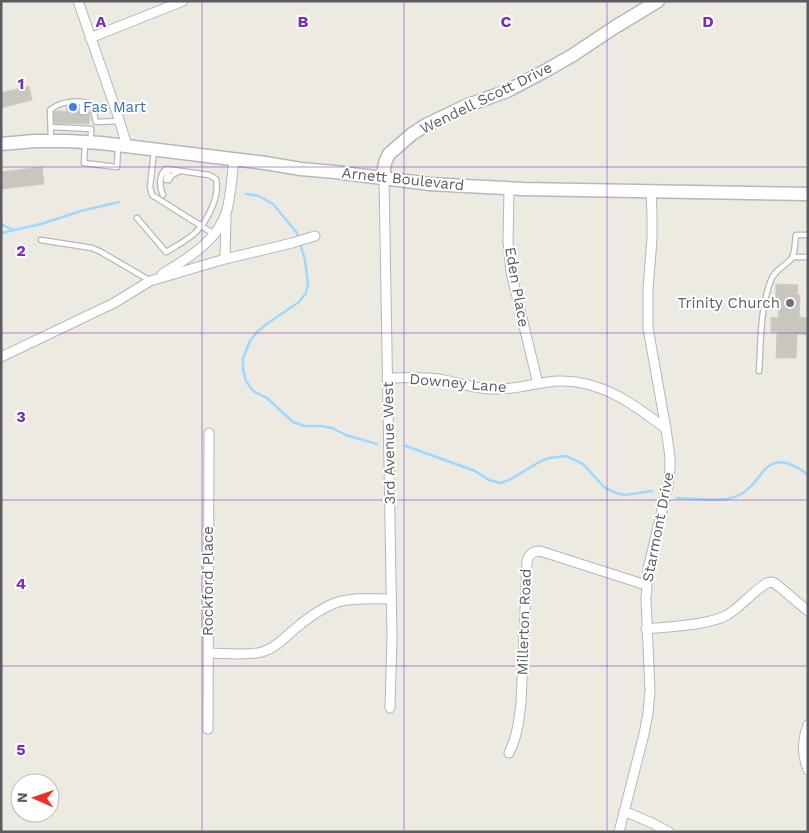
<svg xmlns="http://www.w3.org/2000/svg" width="809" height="833" font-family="'Work Sans',sans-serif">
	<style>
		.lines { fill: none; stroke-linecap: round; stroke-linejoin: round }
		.stream { stroke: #9ed8ff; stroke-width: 2.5 }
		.building { fill: #c9c6c0; stroke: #d1cbbf }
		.lane-casing { stroke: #b4b7bc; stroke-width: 7 }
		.street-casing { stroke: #b4b7bc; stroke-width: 11 }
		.secondary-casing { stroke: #b4b8be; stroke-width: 15 }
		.lane { stroke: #fff; stroke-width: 4.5 }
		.street { stroke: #fff; stroke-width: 9 }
		.secondary { stroke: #fff; stroke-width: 12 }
		.grid { fill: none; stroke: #7b2cbf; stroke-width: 1; stroke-opacity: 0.55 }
		.shop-dot { fill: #3f7fe0; stroke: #fff; stroke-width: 2 }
		.worship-dot { fill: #6b7280; stroke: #fff; stroke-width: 2 }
		.labels { text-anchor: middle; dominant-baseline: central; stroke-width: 4; stroke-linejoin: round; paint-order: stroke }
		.street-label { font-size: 15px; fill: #595d62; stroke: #fff }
		.shop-label { font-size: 15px; fill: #366cbe; stroke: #fff; text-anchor: start }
		.worship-label { font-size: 15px; fill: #5b616d; stroke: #fff; text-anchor: end }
		.grid-label { font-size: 16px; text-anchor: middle; font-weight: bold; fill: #7b2cbf; stroke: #fff; stroke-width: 4; stroke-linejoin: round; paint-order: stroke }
	</style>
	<rect width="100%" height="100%" fill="#edeae1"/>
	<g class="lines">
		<path class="stream" d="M246 194 259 196 273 204 297 233 305 260 308 284 306 293 299 302 268 323 257 332 250 341 243 358V370L246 381 253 391 267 398 293 422 304 426H322L332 428 346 435 377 444
			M1 224 13 230
			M1 233 41 224 81 211 119 202
			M406 446 475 471 489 480 501 483 509 480 541 461 549 458 566 456 583 464 605 488 616 493 625 495 652 491
			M677 498C691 498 719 502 731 498 740 496 748 490 754 483 764 470 772 456 792 465 798 468 803 470 808 475"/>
	</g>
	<path class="building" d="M29 86 32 100 1 108V93Z
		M67 104 78 105V112L66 111Z
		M53 111 90 112 89 124 53 123Z
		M42 167 44 184 1 189V172Z
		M776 284 798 285 797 295H800L799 317 808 318V335L797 334 796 358H776L777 332H771V317L778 318 779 299H776Z"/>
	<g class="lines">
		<defs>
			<path id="lane" d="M82 112V103
				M51 127 91 129V140
				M51 139 50 110C61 101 79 99 92 105L96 122 119 121
				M85 143 84 163 117 167 118 147
				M154 151 150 187 152 195 214 234
				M166 180 167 174 169 170
				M169 180 172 175 178 172
				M137 218 166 252C176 246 188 240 196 232 208 220 220 196 216 179L209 175 166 169C159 175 159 187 163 195
				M41 240 92 248 101 252 149 280
				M792 257H808
				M759 371C761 341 760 308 771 280 775 269 786 266 792 258 795 252 795 241 796 235H808"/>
			<path id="street" d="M78 1 117 113 127 146
				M90 38 183 1
				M384 178 392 637 390 708
				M509 188 508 242 511 272 538 384
				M225 259 226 217
				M162 274C187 259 219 240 227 210 231 194 232 176 234 159
				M1 357 114 303 150 281 225 259 292 243 315 236
				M387 378C406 378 426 376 444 380 459 383 473 388 489 389 499 389 509 389 519 387 532 385 544 382 557 381 600 379 634 404 666 429
				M646 629C667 627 710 625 727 615 741 607 753 591 767 583L772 582 776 584 808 611
				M208 653C224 653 246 656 262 652 276 648 285 637 296 628 308 618 323 607 338 602 355 597 374 599 391 599
				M808 725C802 740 802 755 808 770
				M208 729 209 433
				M509 753C517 737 519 721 521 703L527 561C529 554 533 551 540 551L646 585
				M624 811 652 823 669 832
				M619 832 644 734 648 713 650 691 646 599 648 569 668 485 670 469V457L666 429 648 328V289L652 239V214L651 191"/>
			<path id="secondary" d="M1 144 34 141H67L101 143 265 163 301 169 335 172 430 184 466 186 523 189 808 194
				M384 178V168L386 160 389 154 412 134 426 125 468 105 507 91 545 71 573 55 615 27 658 1"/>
		</defs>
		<use href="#lane" class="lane-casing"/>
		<use href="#street" class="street-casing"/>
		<use href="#secondary" class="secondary-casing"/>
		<use href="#lane" class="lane"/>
		<use href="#street" class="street"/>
		<use href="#secondary" class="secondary"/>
	</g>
	<path class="grid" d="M202 1V832M404 1V832M607 1V832M1 167H808M1 333H808M1 500H808M1 666H808"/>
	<circle class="shop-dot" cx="73" cy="107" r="5"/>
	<circle class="worship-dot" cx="790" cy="303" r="5"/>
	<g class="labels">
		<g class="street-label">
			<text transform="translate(486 98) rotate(-26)">Wendell Scott Drive</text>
			<text transform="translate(403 179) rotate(6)">Arnett Boulevard</text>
			<text transform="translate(517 287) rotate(80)">Eden Place</text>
			<text transform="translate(458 383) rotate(5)">Downey Lane</text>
			<text transform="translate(389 443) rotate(-91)">3rd Avenue West</text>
			<text transform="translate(658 527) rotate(-79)">Starmont Drive</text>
			<text transform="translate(208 581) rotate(-90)">Rockford Place</text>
			<text transform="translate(524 622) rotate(-88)">Millerton Road</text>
		</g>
		<g class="shop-label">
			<text x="83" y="107">Fas Mart</text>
		</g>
		<g class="worship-label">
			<text x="780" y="303">Trinity Church</text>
		</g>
	</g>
	<g class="grid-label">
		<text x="101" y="27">A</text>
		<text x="303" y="27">B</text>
		<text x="506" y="27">C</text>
		<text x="708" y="27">D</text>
		<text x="21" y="89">1</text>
		<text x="21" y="256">2</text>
		<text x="21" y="422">3</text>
		<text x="21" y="589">4</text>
		<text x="21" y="755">5</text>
	</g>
	<rect width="809" height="833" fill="none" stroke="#595d62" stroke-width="5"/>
	<g transform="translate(35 798) rotate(272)"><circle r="24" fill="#ffffff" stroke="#bdbec0"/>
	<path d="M0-4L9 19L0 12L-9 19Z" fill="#ea3229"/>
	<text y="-8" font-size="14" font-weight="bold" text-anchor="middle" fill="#595d62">N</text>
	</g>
</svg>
